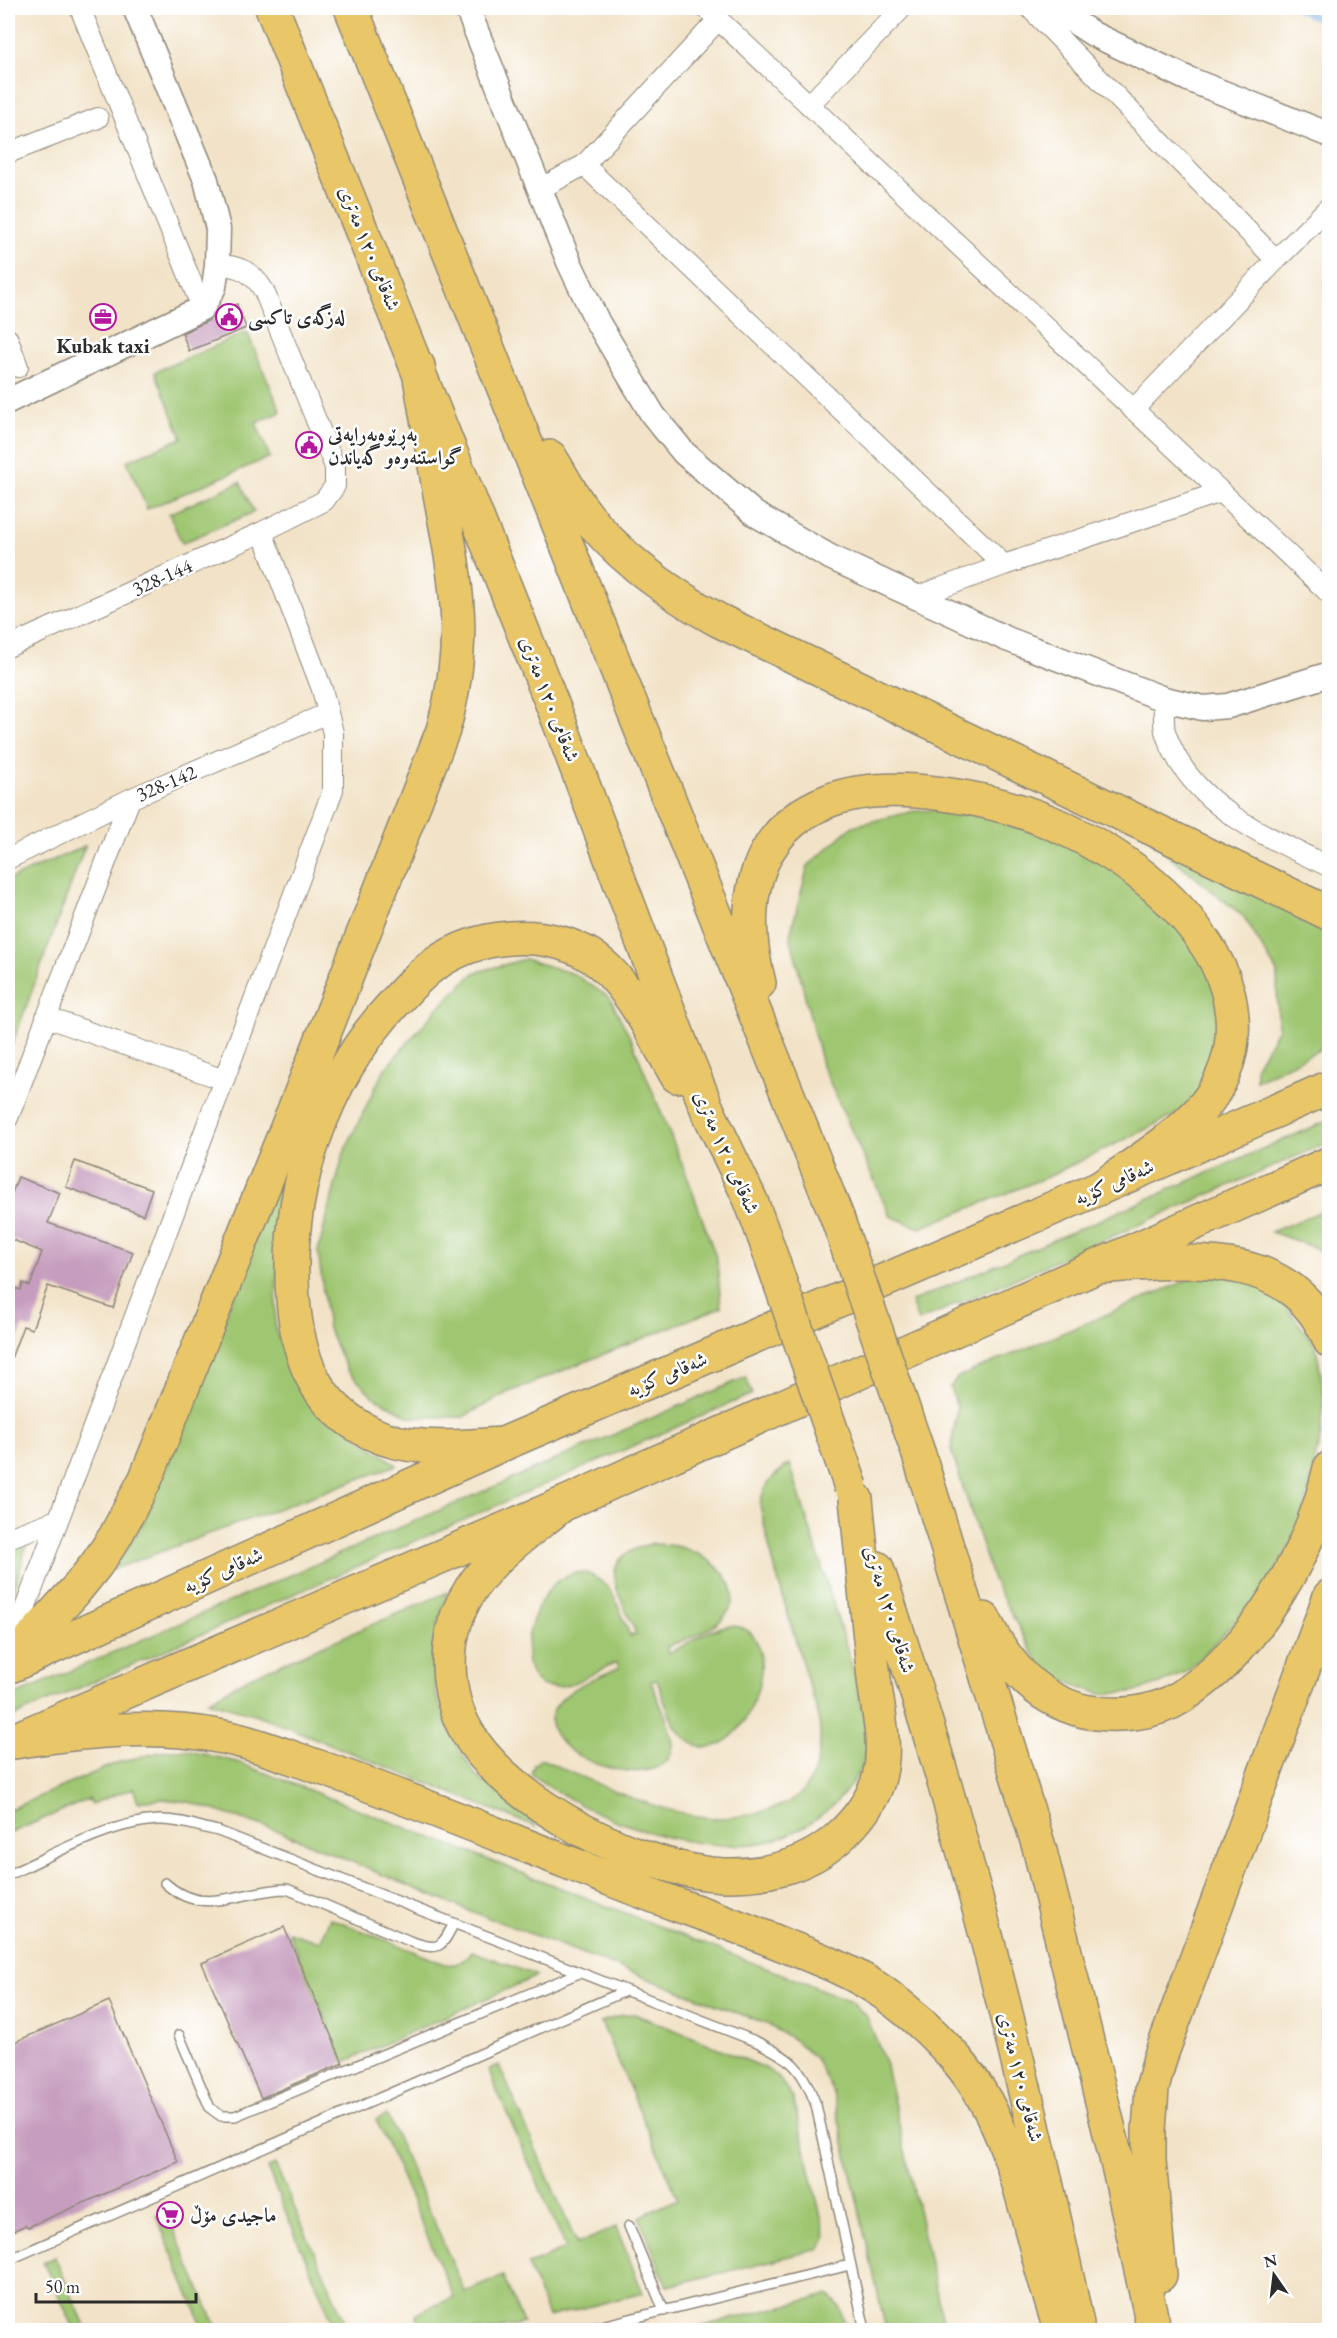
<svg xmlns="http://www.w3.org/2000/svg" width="1337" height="2338" font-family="'EB Garamond',Amiri,serif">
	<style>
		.green { fill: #9fc671; stroke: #65784e; stroke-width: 1.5 }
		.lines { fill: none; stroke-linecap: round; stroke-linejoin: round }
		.stream { stroke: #79b3ea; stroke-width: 7 }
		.building { fill: #c69dbe }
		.service-casing { stroke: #8e877a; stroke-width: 12 }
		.minor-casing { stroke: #8e877a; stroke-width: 22 }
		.tertiary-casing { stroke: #8e877a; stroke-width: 27 }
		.trunk-casing { stroke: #8e877a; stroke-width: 36 }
		.motorway-casing { stroke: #8e877a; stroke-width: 36 }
		.service { stroke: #fff; stroke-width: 9 }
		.minor { stroke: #fff; stroke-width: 20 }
		.tertiary { stroke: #fff; stroke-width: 24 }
		.trunk { stroke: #e9c769; stroke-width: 33 }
		.motorway { stroke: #e9c769; stroke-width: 33 }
		.motorway-bridge-casing { stroke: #8e877a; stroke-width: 36; stroke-linecap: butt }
		.motorway-bridge { stroke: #e9c769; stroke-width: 33 }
		.labels { text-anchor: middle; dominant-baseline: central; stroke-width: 5; stroke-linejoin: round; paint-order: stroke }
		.street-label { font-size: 20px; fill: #2b2b2b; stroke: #fff }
		.poi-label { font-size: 20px; font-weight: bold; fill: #2b2b2b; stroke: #fff; text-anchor: start }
	</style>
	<rect width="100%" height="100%" fill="#fff"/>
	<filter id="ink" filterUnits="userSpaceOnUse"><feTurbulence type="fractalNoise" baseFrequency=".0167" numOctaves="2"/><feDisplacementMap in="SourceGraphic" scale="12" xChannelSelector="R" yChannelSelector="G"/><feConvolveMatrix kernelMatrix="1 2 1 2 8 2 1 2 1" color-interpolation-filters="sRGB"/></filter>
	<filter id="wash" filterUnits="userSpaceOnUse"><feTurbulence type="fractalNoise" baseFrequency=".008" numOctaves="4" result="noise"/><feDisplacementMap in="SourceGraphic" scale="24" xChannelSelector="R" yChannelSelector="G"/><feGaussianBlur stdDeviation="1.35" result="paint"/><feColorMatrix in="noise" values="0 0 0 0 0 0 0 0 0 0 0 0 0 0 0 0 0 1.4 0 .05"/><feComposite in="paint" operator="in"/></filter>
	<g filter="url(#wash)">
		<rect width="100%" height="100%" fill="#f2e3c8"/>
		<path class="green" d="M247 332 281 412 256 423 270 457 147 509 127 461 182 438 155 372Z
			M240 482 254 512 182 543 169 514Z
			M970 808 1098 853 1202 940 1218 990 1220 1046 1190 1108 1047 1177 920 1228 890 1216 822 1065 790 935 808 866 853 826 914 811Z
			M1150 840 1329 923V1045L1256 1081V1066L1278 1029 1277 972 1244 917Z
			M85 846 8 1056V880Z
			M525 959 574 974 610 998 632 1041 687 1176 717 1260 721 1307 507 1393 463 1417H410L374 1397 347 1370 328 1329 318 1251 344 1152 384 1070 436 1010 474 973Z
			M1329 1120V1142L918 1321 911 1302Z
			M297 1126 279 1238 275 1329 291 1367 358 1437 397 1465 114 1569 144 1521 188 1415Z
			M1329 1208V1260L1316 1248 1271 1232Z
			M1200 1275 1252 1278 1288 1309 1316 1346 1324 1393 1321 1433 1301 1525 1264 1591 1189 1670 1160 1684 1133 1692 1101 1694 1075 1685 1046 1671 1032 1652 993 1580 951 1450 957 1407 950 1387 958 1377Z
			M746 1377 752 1394 8 1719V1698Z
			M790 1464C807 1519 824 1574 841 1629 850 1659 859 1687 864 1717 865 1724 868 1732 868 1739 867 1764 850 1790 832 1806 813 1823 787 1839 760 1843 685 1854 590 1818 531 1774L534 1765 541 1759C594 1782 647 1809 704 1817 729 1821 782 1811 800 1794 815 1779 821 1755 820 1735 820 1711 810 1691 804 1669 788 1615 771 1560 760 1505 763 1485 773 1475 790 1464Z
			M27 1543 8 1614V1552Z
			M651 1544C664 1544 679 1545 691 1551 719 1563 751 1592 721 1620 707 1633 684 1639 667 1647L668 1653C685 1646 713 1625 731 1626 798 1627 740 1789 684 1737 670 1724 664 1698 657 1680L651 1681C656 1699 677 1734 672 1751 660 1799 524 1753 556 1706 570 1686 598 1677 619 1668L617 1662C599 1669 569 1690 549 1687 496 1680 549 1527 606 1586 618 1598 623 1620 630 1636L636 1634C622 1595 589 1559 651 1544Z
			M448 1592 437 1626 432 1660 436 1694 453 1739 476 1776 520 1806 536 1827 257 1715 207 1701 250 1677Z
			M169 1750H186L237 1762 851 2001 867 2017 885 2062 945 2330H886L833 2093 815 2058 794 2040 767 2024 447 1902 279 1831 189 1802 163 1799 138 1802 133 1788 91 1804 89 1799 8 1834V1810L119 1762Z
			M330 1918 445 1964C458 1966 465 1961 472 1951L537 1976 344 2062 288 1932 320 1942Z
			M634 2014 690 2036 765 2068 778 2077 793 2098 826 2238 819 2249 667 2286 639 2217 678 2199 601 2022 623 2015Z
			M499 2065 577 2244 616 2227 643 2293 548 2317 528 2265 566 2248 488 2070Z
			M387 2115 465 2292 503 2276 523 2323 494 2330H422L416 2314 454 2297 376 2119Z
			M275 2164 349 2330H336L267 2168Z
			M166 2212 218 2330H204L156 2216Z
			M55 2257 56 2260 87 2330H75L43 2262Z
			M827 2295C841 2302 843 2316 846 2330H687Z"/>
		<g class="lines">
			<path class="stream" d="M1298 8 1330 24"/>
		</g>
		<g id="blocks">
			<path class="building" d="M237 304 246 328 189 351 182 333 208 321 216 312Z
				M75 1161 152 1189 143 1215 66 1187Z
				M18 1177 60 1193 48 1223 133 1252 113 1308 48 1286 32 1329 23 1326 9 1364 8 1286 21 1290 23 1283 30 1286 42 1252 8 1238V1204Z
				M284 1927 343 2063 261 2098 202 1963Z
				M109 2001 178 2162 28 2227 26 2225 8 2233V2045Z"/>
		</g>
	</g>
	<g filter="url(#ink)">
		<use href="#blocks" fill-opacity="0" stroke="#8e877a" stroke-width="1.5"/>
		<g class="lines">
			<defs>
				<path id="service" d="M8 1875C53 1855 109 1822 159 1820 179 1819 199 1827 218 1831L755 2041C791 2058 802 2067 816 2105L865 2330
					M165 1883C204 1919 242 1889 287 1889L412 1942C440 1951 441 1948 454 1923
					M179 2035 210 2108 221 2116H235L579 1973
					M629 2226 664 2311
					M8 2260 625 1991
					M585 2330 850 2265"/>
				<path id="minor" d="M80 8 202 308
					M706 8 1330 594
					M1030 8 1276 260
					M809 105 902 8
					M8 153 98 118
					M584 165 1004 565 916 597
					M540 189 584 165 718 20
					M8 339 18 367
					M1133 410 1276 260 1330 206
					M1004 565 1221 492
					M8 647 262 532 324 501 335 486V467L264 291C253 272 239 265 217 265
					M1164 699C1164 710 1163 721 1165 731 1168 742 1173 751 1178 760 1212 816 1273 839 1330 867
					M8 859 130 799 328 713
					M46 1017 224 1080
					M8 1118 130 799
					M8 1538 57 1520
					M8 1648 18 1627 333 790V733L322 689 262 532"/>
				<path id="tertiary" d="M467 8 569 262 598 323 653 415 684 453 755 514 830 557 1007 639 1164 699 1203 708 1228 706 1330 674
					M1053 8 1093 34 1188 79 1330 135
					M8 401 202 308 214 287 217 265 218 229 206 180 135 8"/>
				<path id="trunk" d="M8 1667 503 1444 1100 1188 1330 1087
					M23 1736 563 1504 1330 1163"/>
				<path id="motorway" d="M272 8 559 721 683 1049 708 1111 751 1201 764 1236
					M351 8 837 1217
					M550 457C561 474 570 493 582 509 617 557 667 592 718 620L1330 914
					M759 983C740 911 749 832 828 801 888 777 994 798 1052 823 1114 850 1170 889 1207 946 1235 989 1243 1044 1215 1090 1192 1130 1137 1161 1100 1188
					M1095 1267C1181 1262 1289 1242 1330 1341
					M503 1444C460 1446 411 1453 371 1433 314 1405 298 1358 293 1299 285 1192 322 1080 396 1001 408 988 420 974 435 964 458 948 483 940 510 938 538 936 566 941 591 956 629 981 654 1037 677 1076
					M919 1455 1039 1847 1121 2178 1154 2330
					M563 1504C529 1532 486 1559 465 1599 443 1640 444 1692 467 1732 508 1804 643 1871 724 1875 765 1876 806 1866 837 1839 855 1823 869 1806 877 1784 889 1749 878 1714 874 1679 868 1619 862 1559 856 1499
					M877 1568C899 1636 921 1704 941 1772 994 1954 1038 2139 1077 2324
					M984 1619C1005 1663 1035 1699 1084 1711 1116 1718 1154 1714 1181 1697 1255 1650 1311 1552 1330 1468
					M8 1664 75 1591 96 1565 115 1537 146 1478 295 1108 443 730C470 636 455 576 438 483 431 444 425 405 418 366
					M8 1743C75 1732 150 1723 218 1736 253 1742 286 1756 319 1767 388 1791 456 1818 524 1845 575 1865 626 1886 678 1905 715 1918 753 1932 789 1947 822 1960 856 1973 885 1994 907 2010 930 2030 949 2051 1021 2127 1026 2237 1061 2330
					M1160 2275 1149 2161V2130L1152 2089 1160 2058 1330 1596"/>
			</defs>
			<use href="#service" class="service-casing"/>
			<use href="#minor" class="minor-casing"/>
			<use href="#tertiary" class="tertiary-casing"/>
			<use href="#trunk" class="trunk-casing"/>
			<use href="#motorway" class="motorway-casing"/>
			<use href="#service" class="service"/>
			<use href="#minor" class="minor"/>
			<use href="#tertiary" class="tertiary"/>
			<use href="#trunk" class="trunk"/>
			<use href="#motorway" class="motorway"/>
			<defs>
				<path id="motorway-bridge" d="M837 1217 919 1455
					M764 1236 851 1487"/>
			</defs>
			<use href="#motorway-bridge" class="motorway-bridge-casing"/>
			<use href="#motorway-bridge" class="motorway-bridge"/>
		</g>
	</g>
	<defs>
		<symbol id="office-ring" viewBox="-11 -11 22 22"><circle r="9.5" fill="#fff" stroke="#b5179e" stroke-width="1.5"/><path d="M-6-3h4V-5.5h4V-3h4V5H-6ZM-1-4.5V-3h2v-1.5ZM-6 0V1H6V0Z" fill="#b5179e"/></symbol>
		<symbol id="civic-ring" viewBox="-11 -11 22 22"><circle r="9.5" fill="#fff" stroke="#b5179e" stroke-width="1.5"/><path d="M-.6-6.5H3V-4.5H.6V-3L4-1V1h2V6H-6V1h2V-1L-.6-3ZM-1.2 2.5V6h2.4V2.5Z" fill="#b5179e"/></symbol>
		<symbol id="supermarket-ring" viewBox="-11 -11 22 22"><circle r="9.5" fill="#fff" stroke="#b5179e" stroke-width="1.5"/><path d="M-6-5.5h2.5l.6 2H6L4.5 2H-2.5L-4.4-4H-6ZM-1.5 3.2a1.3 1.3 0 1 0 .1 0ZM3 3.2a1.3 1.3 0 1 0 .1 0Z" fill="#b5179e"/></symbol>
	</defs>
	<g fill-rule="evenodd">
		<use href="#office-ring" x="88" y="302" width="30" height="30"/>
		<use href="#civic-ring" x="214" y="302" width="30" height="30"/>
		<use href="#civic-ring" x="294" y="430" width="30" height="30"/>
		<use href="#supermarket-ring" x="155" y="2200" width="30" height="30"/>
	</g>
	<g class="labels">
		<g class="street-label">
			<text transform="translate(370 248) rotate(68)">شەقامی ١٢٠ مەتری</text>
			<text transform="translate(162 577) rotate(-24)">328-144</text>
			<text transform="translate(550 699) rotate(69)">شەقامی ١٢٠ مەتری</text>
			<text transform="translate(166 783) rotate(-23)">328-142</text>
			<text transform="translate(727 1152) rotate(66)">شەقامی ١٢٠ مەتری</text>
			<text transform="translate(1114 1182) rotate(-24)">شەقامی کۆیە</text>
			<text transform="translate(667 1374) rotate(-23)">شەقامی کۆیە</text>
			<text transform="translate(223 1570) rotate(-24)">شەقامی کۆیە</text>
			<text transform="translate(890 1609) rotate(73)">شەقامی ١٢٠ مەتری</text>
			<text transform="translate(1021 2077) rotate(76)">شەقامی ١٢٠ مەتری</text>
		</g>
		<g class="poi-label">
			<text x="248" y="317">لەزگەی تاکسی</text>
			<text x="103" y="346" text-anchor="middle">Kubak taxi</text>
			<text x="328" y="434">بەڕێوەبەرایەتی<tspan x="328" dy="23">گواستنەوەو گەیاندن</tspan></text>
			<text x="190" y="2215">ماجیدی مۆڵ</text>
		</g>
	</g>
	<rect width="1337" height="2338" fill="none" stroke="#fff" stroke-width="30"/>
	<g transform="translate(1274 2275) rotate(346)" stroke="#ffffff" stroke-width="4.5" paint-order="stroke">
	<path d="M0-4.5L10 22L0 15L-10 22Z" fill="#2b2b2b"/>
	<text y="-9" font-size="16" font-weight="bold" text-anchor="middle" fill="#2b2b2b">N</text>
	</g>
	<path d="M36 2293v9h160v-9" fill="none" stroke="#2b2b2b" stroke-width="3"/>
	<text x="45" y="2293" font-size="18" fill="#2b2b2b" stroke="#ffffff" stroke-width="4.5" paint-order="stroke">50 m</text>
</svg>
